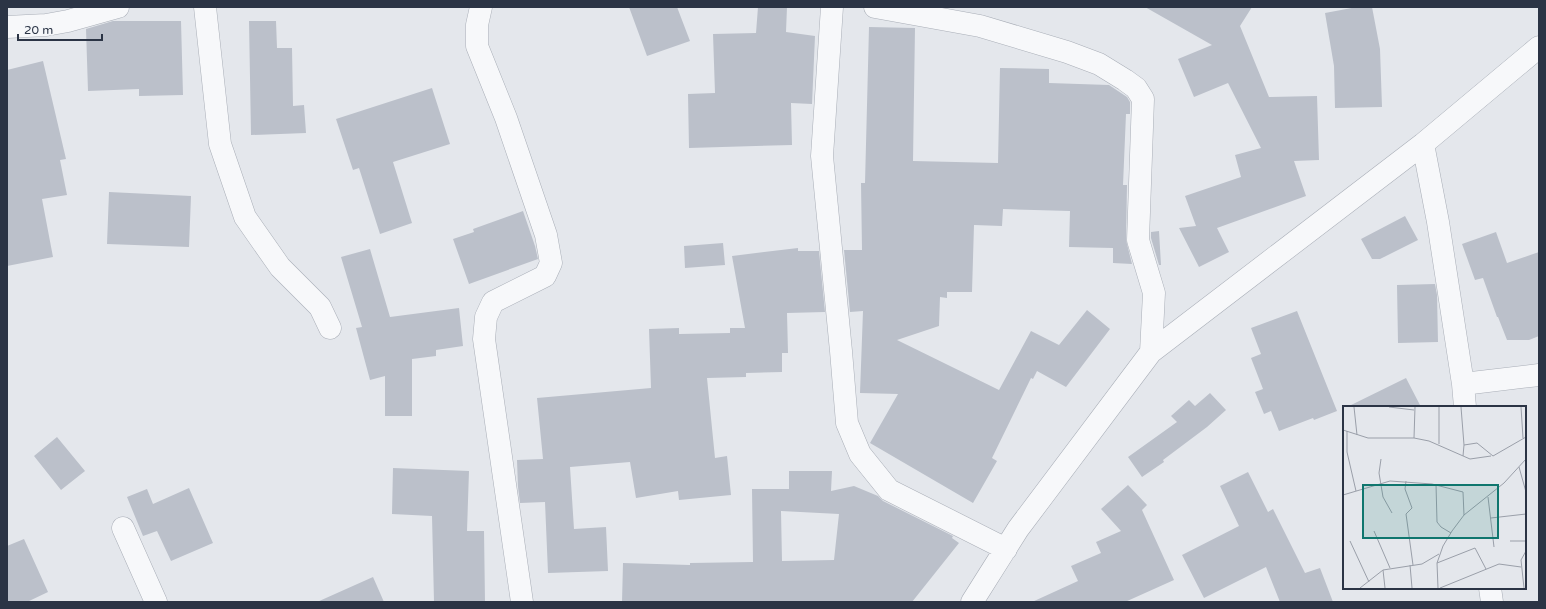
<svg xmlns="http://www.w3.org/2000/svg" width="1546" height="609" font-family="'Varela Round',sans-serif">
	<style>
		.building { fill: #bbc0ca; fill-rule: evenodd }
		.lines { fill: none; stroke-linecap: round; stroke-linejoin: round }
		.minor-casing { stroke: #a9aeb7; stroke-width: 23 }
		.minor { stroke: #f7f8fa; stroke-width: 22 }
		.inset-road { fill: none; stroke: #9a9fa9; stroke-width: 1 }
		.view { fill: #0f766e; fill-opacity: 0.15; stroke: #0f766e; stroke-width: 2 }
		.inset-edge { fill: none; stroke: #2b3445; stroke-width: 2 }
	</style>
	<rect width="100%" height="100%" fill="#e4e7ec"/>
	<path class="building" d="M629 7H677L690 41 647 56Z
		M758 7H787L786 32 815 36 812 104 791 103 792 145 689 148 688 94 715 93 713 34 756 33Z
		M1145 7H1252L1240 26 1269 97 1317 96 1319 160 1294 161 1306 196 1217 228 1229 252 1199 267 1179 228 1196 226 1185 196 1241 177 1235 155 1261 148 1228 83 1194 97 1178 59 1212 45Z
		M1357 7H1372L1380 49 1382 107 1335 108 1334 66 1325 13Z
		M113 21H181L183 95 139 96V89L88 91 86 29Z
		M249 21H276L277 48H292L293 106 304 105 306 133 251 135Z
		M869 27 915 28 913 161 998 163 1000 68 1049 69V83L1109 85 1127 97 1130 102V114H1126L1123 185H1127L1126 240 1132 264 1113 263V248L1069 247 1070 211 1003 209 1002 226 974 225 972 292H947V298L940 297 939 326 897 340 999 390 1031 331 1059 345 1087 310 1110 329 1066 387 1037 371 1033 379 1031 378 992 458 997 461 973 503 870 443 898 394 860 393 863 311 850 312 844 250H862L861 183H865Z
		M43 61 66 159 60 160 67 195 42 199 53 257 7 266V70Z
		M432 88 450 144 393 162 412 223 380 234 359 168 353 170 336 119Z
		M109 192 191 196 189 247 107 244Z
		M523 211 535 246 538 259 469 284 453 239 474 232 473 229Z
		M1405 216 1418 240 1380 259H1372L1361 239Z
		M1159 231 1161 265H1159L1151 238V232Z
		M1496 232 1507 263 1539 252V336L1529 340H1507L1498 317H1497L1483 278 1475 280 1462 244Z
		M723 243 725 265 685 268 684 246Z
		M798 248V251H819L825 312 787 313 788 353H782V372L746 373V377L707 378 715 458 727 456 731 495 679 500 678 491 636 498 630 462 570 467 574 529 606 527 608 571 548 573 545 502 520 503 518 487 517 460 543 459 537 398 651 388 649 329 679 328V334L730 333V328H745L732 256Z
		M370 249 390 317 459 308 463 346 436 350V356L412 359V416H385V376L370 380 356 328 362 327 341 257Z
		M1435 284 1437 295 1438 342 1398 343 1397 285Z
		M1297 311 1337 411 1314 420 1313 418 1279 431 1271 411 1264 414 1255 392 1263 389 1251 358 1261 354 1251 328Z
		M1406 378 1421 407H1347Z
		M1210 393 1226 410 1207 427 1163 460 1164 462 1142 477 1128 457 1177 422 1171 416 1189 400 1195 406Z
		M57 437 85 471 61 490 34 456Z
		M393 468 469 471 467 531H484L485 602H434L432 516 392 514Z
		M789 471H832L831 491 854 486 878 496 883 501 953 536 952 538 959 543 912 602H622L623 563 690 565V563L753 562 752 489H789ZM781 511 839 514 834 560 782 561Z
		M1248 472 1268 512 1273 509 1305 573 1320 568 1333 602H1280L1266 567 1204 598 1182 555 1239 526 1220 486Z
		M1128 485 1147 505 1142 510 1174 580 1125 602H1032L1078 581 1071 566 1101 553 1096 542 1121 531 1101 509Z
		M189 488 213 543 171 561 157 531 143 536 127 497 147 489 153 504Z
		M24 539 48 592 27 602H7V546Z
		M373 577 384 602H317Z"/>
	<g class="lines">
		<defs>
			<path id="minor" d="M205 7 220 144 245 217 280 267 320 307 330 328
				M481 7 477 25V46L506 118 546 235 551 263 545 276 493 302 486 317 484 339 522 602
				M832 7 822 156 841 351 847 423 860 454 889 490 1006 549
				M875 7 980 26 1067 52 1099 64 1125 80 1136 88 1143 99 1138 240 1154 293 1151 352
				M7 27 46 25 68 21 118 7
				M1423 144 1438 222 1463 384 1465 407
				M1463 384 1539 375
				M123 528 156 602
				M1490 588 1492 602
				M972 602 1018 529 1151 352 1423 144 1539 47"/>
		</defs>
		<use href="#minor" class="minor-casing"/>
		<use href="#minor" class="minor"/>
	</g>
	<g transform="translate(1343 406)">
		<rect width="183" height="183" fill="#e4e7ec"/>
		<path class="inset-road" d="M11 1 14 29M46 1 71 4M96 1V38M118 1 121 39 120 50M178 1 180 32M0 24 25 32H71L86 35 127 53 148 50M4 25V46L13 85M71 32 72 1M121 39 134 37 150 50 183 31M38 53 36 67 40 91 49 107M176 61 183 86M63 75 62 83 69 102 63 108 70 159M93 78 94 116 98 121 108 127M0 89 47 75 89 78 120 86 121 109M145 91 151 141M148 112 183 108M31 125 47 162M7 135 26 176M167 135H183M94 157 132 142 143 163M67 159 69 182M40 164 42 182M17 182 40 164 79 158 96 148M95 182 94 157 100 140 109 125 121 109 161 77 183 53M97 182 156 158 178 161M181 182 178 154 183 145"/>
		<path class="view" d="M20 79H155V132H20Z"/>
		<rect width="183" height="183" class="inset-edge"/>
	</g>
	<rect width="1546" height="609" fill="none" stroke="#2b3445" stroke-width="16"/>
	<path d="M18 34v6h84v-6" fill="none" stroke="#2b3445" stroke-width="2"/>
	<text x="24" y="34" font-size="12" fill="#2b3445" stroke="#f4f6f9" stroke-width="3" paint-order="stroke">20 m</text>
</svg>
